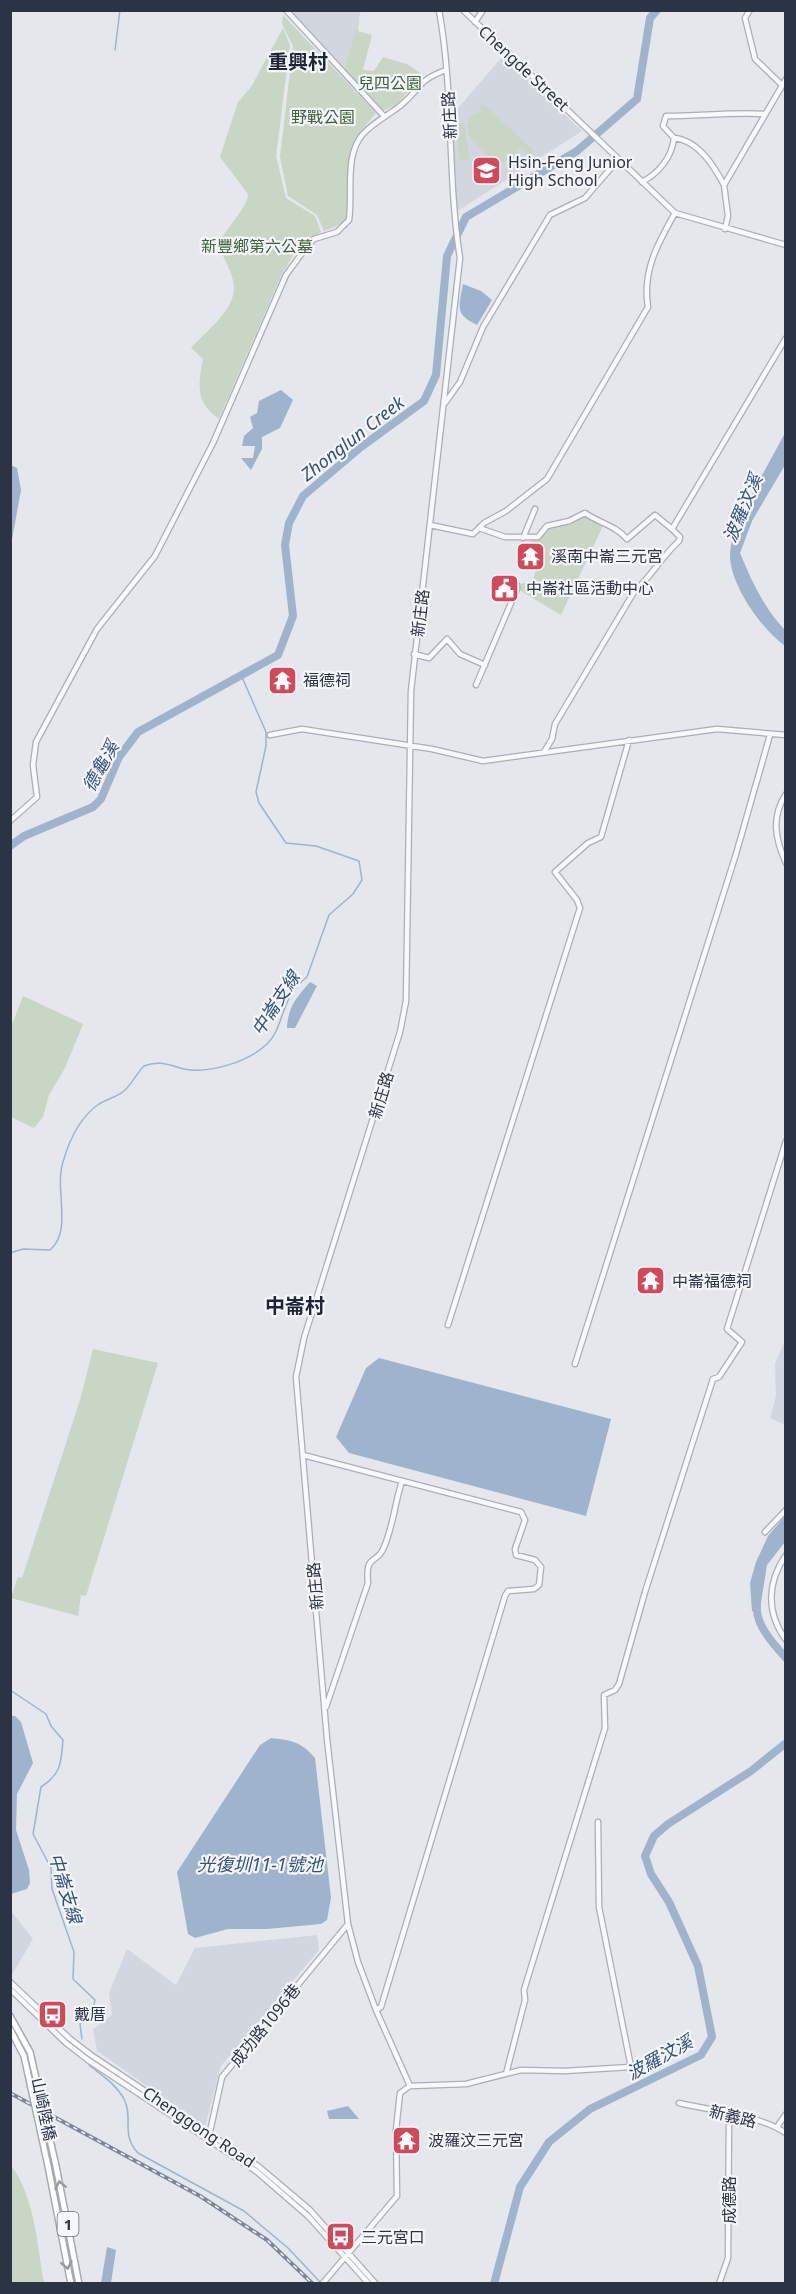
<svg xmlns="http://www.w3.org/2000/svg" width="796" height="2294" font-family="'Noto Sans','Noto Sans TC',sans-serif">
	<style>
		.built { fill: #d2d6de }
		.green { fill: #c9d6c5 }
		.water { fill: #9fb4cc }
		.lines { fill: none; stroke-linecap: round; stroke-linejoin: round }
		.stream { stroke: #9fb4cc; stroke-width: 1.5 }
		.river { stroke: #9fb4cc; stroke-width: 8 }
		.minor-casing { stroke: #a9aeb7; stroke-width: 7 }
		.major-casing { stroke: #a3abb8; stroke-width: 8 }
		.minor { stroke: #f7f8fa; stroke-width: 4.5 }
		.major { stroke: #fff; stroke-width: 5 }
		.rail-casing { stroke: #7d8696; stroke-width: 4 }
		.rail { stroke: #f4f6f9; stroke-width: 1.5; stroke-dasharray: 4.5; stroke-linecap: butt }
		.major-bridge-casing { stroke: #a3abb8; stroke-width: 8; stroke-linecap: butt }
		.major-bridge { stroke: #fff; stroke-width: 5 }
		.oneway { stroke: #959aa2 }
		.labels { text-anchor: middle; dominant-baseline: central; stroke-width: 4.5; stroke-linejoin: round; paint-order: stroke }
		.shield { fill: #f4f6f9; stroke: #676e7b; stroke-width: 1.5 }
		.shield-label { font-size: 15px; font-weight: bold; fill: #2b3445 }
		.street-label { font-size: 16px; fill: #2b3445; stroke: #f4f6f9 }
		.park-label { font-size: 16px; fill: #3f6138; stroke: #f4f6f9 }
		.poi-label { font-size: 16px; fill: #2b3445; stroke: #f4f6f9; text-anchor: start }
		.water-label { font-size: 18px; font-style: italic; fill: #34527a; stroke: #f4f6f9 }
		.quarter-label { font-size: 20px; font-weight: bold; fill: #1d2536; stroke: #f4f6f9 }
	</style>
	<rect width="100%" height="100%" fill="#e4e7ec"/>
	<path class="built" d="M293 11H361L344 70 294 15Z
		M503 56 582 131 456 212 452 115Z
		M785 1341H786L785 1425 770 1418 776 1396 775 1363Z
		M11 1911 33 1939 11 1976Z
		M317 1935 319 1950 221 2066 205 2127 97 2051 93 2029 112 2015 109 1993 127 1949 176 1985 195 1948Z"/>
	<path class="green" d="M283 15 376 113C342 151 348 166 348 214L344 223 324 231 317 215 288 196 280 157 293 46 282 24Z
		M359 18 358 31 372 35 363 70 374 71 383 57 407 64 423 75 397 104 383 111 344 70Z
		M283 28 290 45 276 156 286 198 315 216 321 232 296 250 281 276 219 419C195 402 198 386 203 359L191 348C205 332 234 311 234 288 234 274 222 256 218 244 225 230 248 207 248 194L220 157 238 102 251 87Z
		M483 103 535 152 530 156 520 147 514 159C492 168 483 150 468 135 466 123 470 113 482 111L479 107Z
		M464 123 470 160 460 161 454 124Z
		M582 515 603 526 561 615 519 590 521 584 533 580 543 546 528 541C538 539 542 533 549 529 560 523 571 522 582 515Z
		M23 996 83 1024 65 1068 49 1095 43 1117 34 1128 11 1117V1027Z
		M93 1349 158 1363 86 1596 81 1595 78 1616 11 1598 18 1577 22 1578 80 1400Z
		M11 2165C35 2198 37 2244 44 2283H11Z"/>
	<path class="water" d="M463 284 481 291 492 300 477 325C454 314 459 307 463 284Z
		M281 390 293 400 280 428 262 437V449L251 470 241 458H253L255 446H242L244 436 253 428 250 417 257 413 259 401Z
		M785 433V465L752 521 740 553C752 582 764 608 785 630V646C762 629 731 587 730 556 730 544 735 530 738 519L745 514 746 507 755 488Z
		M11 465 17 468 21 490 11 545Z
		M310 982 317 986 295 1028H287C288 1007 296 998 310 982Z
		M379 1358 611 1419 586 1516 349 1453 336 1437 366 1368Z
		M785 1516V1542L767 1565 759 1615 752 1611 750 1583 756 1562 768 1536Z
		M10 1716H15L21 1722 33 1763 17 1794 16 1830 29 1870 30 1883 27 1889 11 1894Z
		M271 1738C291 1740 302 1742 315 1758L331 1898 327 1920 321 1924 267 1929H228L195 1938 188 1934 177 1872 260 1745Z
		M348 2106 359 2119H329L327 2111Z
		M107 2247 116 2250 111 2283H101Z"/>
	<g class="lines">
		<path class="stream" d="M115 50 120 10
			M10 1253 23 1249 50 1250C73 1231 54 1190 63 1162 69 1141 80 1117 99 1104 107 1099 117 1097 124 1091 132 1084 136 1074 144 1066 159 1060 169 1065 184 1069 209 1074 248 1062 267 1044 285 1027 279 998 307 977L329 915 353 894 362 880 359 861 316 846 286 843 259 803 256 792 266 746V732L241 675
			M10 1690 46 1714 51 1726 63 1740C61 1764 61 1774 41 1787L33 1834 51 1868 52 1889 74 1952 73 1979 95 2000 92 2011 80 2024 82 2039
			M89 2065C101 2075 116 2084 124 2099 134 2119 120 2133 138 2153L244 2211 288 2248 321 2283"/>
		<path class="river" d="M10 846 24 836 93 807 101 799 119 757 138 732 278 655 293 616 285 545 289 523 303 496 361 447 424 401 436 375 447 256 466 217 577 151 637 99 650 18 657 10
			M757 1606C755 1624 774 1645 786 1658
			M494 2284 520 2187 549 2142 590 2109 701 2055 712 2037 698 1966 669 1902 651 1874 645 1856 654 1836 668 1824 751 1771 786 1743"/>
		<defs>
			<path id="minor" d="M286 10 383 115
				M463 10 675 213 786 245
				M750 10 745 18 755 59 782 85
				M475 22 483 10
				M674 138C698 140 714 166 724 185
				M642 182C659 173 672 157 674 138L663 126 666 116C700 116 732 112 765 114
				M725 229 728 216 724 185 786 79
				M445 403 460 382 483 327 550 215 585 198 618 160
				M430 525 473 534 484 523 506 511 547 479 648 307C642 271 658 243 675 213
				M479 528 505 537H538L547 526 569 521 585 513C601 524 615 525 627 539L655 515 672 529
				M523 538 535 509
				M414 654 429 658 447 639 460 654 485 665
				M476 685 517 589V585L507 579
				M270 735 302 729 432 749 483 761 717 729 786 735
				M544 752 552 739 555 724 634 592C651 577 662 556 679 541L680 537 672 529 786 338
				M786 794C771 817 775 839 786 863
				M10 821 37 797 33 765 36 742 97 629 155 556 213 443 286 275 308 245 314 239 337 232 349 220C353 193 344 155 363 134 374 122 387 116 400 106 422 88 416 81 446 70
				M448 1325 580 908 577 900 555 872 588 843 601 837 629 740
				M575 1364 736 854 770 735
				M303 1455 521 1512 525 1520 515 1549 516 1555 535 1560 541 1567 539 1585 534 1589 508 1591 505 1596 381 2007 376 2010
				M765 1532 786 1510
				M786 1555C767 1582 766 1613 786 1640
				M326 1707 368 1583C365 1552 377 1566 384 1547 393 1527 395 1502 402 1481
				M10 1982 69 2038 91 2055 258 2166 310 2210 376 2284
				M10 1989 66 2043 88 2060 256 2171 308 2216 369 2284
				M506 2074 525 2000 524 1990 605 1728 604 1695 615 1690 619 1684 645 1592 713 1379 719 1377 742 1342 727 1329 786 1141
				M410 2086 376 2010 358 1962 348 1924 327 1739 296 1377 304 1338 400 1032 406 1001 411 691 460 258C447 176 454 92 439 10
				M679 2103C713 2111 756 2114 786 2133
				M777 2127 786 2114
				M209 2136 222 2077 348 1924
				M323 2283 397 2196 396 2130 400 2093 410 2086 466 2084 521 2070 564 2071 631 2067 599 1907 598 1822
				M719 2284 728 2258 729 2115"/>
			<path id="major" d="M10 2016 30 2052
				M10 2029 24 2056
				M48 2166 71 2284
				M56 2166 79 2284"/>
		</defs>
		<use href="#minor" class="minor-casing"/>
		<use href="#major" class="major-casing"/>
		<use href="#minor" class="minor"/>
		<use href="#major" class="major"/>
		<defs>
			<path id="rail" d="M10 2093 200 2196 267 2240 313 2284"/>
		</defs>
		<use href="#rail" class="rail-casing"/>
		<use href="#rail" class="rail"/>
		<defs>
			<path id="major-bridge" d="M30 2052 56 2166
				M24 2056 48 2166"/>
		</defs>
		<use href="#major-bridge" class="major-bridge-casing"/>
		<use href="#major-bridge" class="major-bridge"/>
	</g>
	<defs><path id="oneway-chevron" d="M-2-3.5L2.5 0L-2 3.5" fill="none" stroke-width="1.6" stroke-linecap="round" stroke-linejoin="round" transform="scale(1.5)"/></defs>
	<g class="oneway">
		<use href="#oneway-chevron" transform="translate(60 2185) rotate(-102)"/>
		<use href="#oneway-chevron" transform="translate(67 2265) rotate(79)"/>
	</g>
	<defs>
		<symbol id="school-square" viewBox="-11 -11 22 22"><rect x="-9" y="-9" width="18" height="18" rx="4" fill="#d1495b" stroke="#f4f6f9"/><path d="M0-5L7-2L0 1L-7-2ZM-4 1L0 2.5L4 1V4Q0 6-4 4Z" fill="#fff"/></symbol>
		<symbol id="temple-square" viewBox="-11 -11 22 22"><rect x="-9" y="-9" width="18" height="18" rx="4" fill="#d1495b" stroke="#f4f6f9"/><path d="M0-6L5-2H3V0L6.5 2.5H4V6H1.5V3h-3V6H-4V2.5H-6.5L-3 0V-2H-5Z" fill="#fff"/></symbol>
		<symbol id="civic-square" viewBox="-11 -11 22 22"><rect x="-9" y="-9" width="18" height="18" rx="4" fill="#d1495b" stroke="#f4f6f9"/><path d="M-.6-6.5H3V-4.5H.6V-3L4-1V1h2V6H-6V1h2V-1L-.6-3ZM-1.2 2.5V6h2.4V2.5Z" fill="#fff"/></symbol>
		<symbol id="bus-square" viewBox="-11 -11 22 22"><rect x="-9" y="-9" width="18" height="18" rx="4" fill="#d1495b" stroke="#f4f6f9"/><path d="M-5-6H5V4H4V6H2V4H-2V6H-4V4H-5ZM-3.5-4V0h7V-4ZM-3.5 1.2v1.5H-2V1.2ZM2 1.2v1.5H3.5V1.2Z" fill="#fff"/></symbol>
	</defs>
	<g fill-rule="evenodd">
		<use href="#school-square" x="470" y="154" width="33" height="33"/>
		<use href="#temple-square" x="514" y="540" width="33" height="33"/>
		<use href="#civic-square" x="488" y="572" width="33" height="33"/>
		<use href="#temple-square" x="266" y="664" width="33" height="33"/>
		<use href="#temple-square" x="634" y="1264" width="33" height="33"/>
		<use href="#bus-square" x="36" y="1998" width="33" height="33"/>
		<use href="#temple-square" x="390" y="2124" width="33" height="33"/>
		<use href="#bus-square" x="324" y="2220" width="33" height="33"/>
	</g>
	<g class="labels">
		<rect class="shield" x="57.5" y="2212" width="21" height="24" rx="4.5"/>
		<g class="shield-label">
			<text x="68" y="2224">1</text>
		</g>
		<g class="street-label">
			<text transform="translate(524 68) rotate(43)">Chengde Street</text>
			<text transform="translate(449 115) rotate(-93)">新庄路</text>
			<text transform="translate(420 613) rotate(-83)">新庄路</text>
			<text transform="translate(381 1095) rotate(-73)">新庄路</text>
			<text transform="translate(315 1586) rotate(-95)">新庄路</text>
			<text transform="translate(265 2025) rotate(-51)">成功路1096巷</text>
			<text transform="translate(44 2109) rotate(78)">山崎陸橋</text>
			<text transform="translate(733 2116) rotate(14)">新義路</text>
			<text transform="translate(199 2127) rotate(34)">Chenggong Road</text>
			<text transform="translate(729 2200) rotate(-90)">成德路</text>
		</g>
		<g class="park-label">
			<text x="390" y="83">兒四公園</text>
			<text x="323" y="117">野戰公園</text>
			<text x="257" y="246">新豐鄉第六公墓</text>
		</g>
		<g class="poi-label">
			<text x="508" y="162">Hsin-Feng Junior<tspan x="508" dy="18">High School</tspan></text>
			<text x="551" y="556">溪南中崙三元宮</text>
			<text x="526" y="588">中崙社區活動中心</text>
			<text x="303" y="680">福德祠</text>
			<text x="672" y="1281">中崙福德祠</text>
			<text x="74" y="2014">戴厝</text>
			<text x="428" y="2140">波羅汶三元宮</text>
			<text x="361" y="2237">三元宮口</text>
		</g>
		<g class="water-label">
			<text transform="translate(352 438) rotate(-38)">Zhonglun Creek</text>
			<text transform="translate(742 508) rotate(-67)">波羅汶溪</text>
			<text transform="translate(100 766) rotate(-61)">德龜溪</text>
			<text transform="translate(275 1003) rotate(-57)">中崙支線</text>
			<text x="260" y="1864">光復圳11-1號池</text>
			<text transform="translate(66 1888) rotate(73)">中崙支線</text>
			<text transform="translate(659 2057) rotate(-29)">波羅汶溪</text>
		</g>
		<g class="quarter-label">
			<text x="298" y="61">重興村</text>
			<text x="295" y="1305">中崙村</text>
		</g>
	</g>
	<rect width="796" height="2294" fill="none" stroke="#2b3445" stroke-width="24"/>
</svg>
